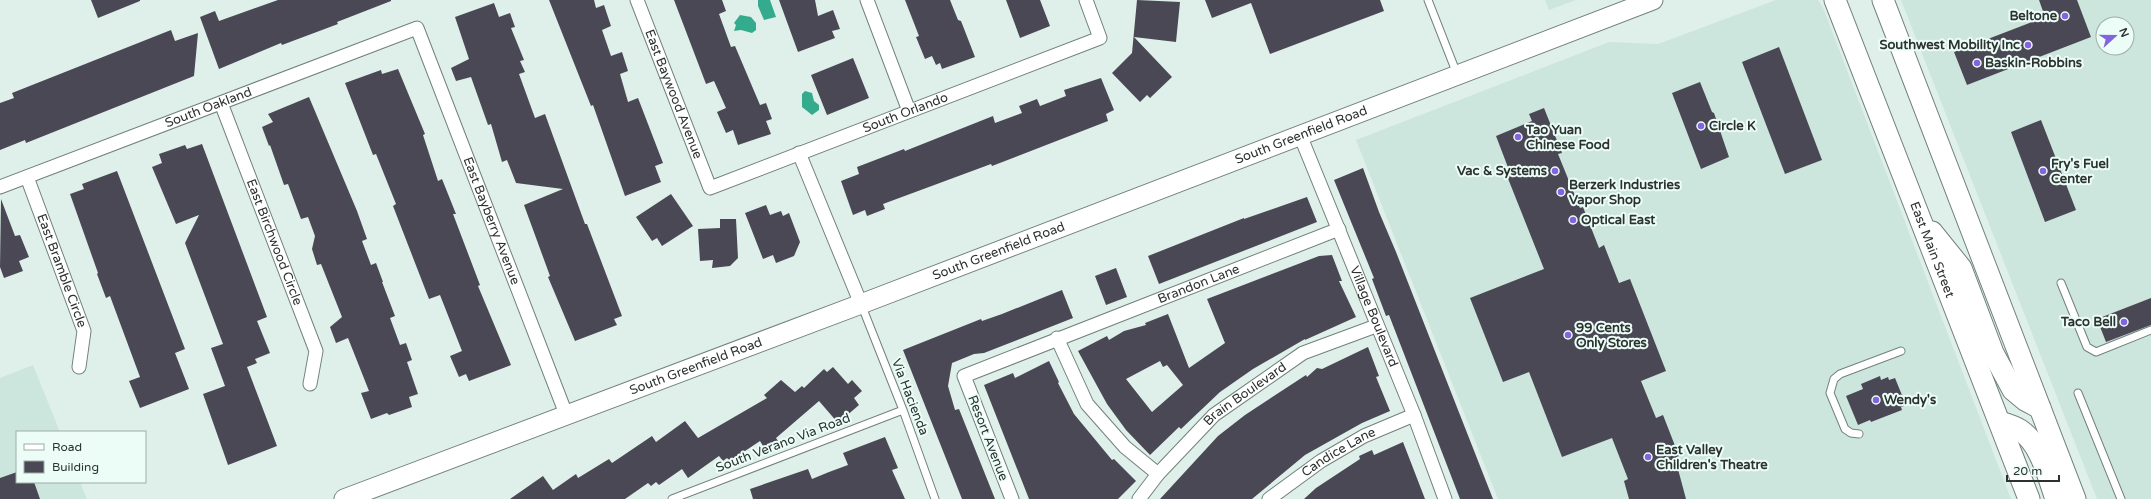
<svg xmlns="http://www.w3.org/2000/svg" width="2151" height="499" font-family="'Varela Round',sans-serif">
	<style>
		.built { fill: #cde6dd; fill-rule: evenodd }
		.water { fill: #34ab8d }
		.building { fill: #4a4854; fill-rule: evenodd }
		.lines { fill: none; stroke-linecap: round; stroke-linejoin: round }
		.service-casing { stroke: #72817c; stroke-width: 9 }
		.minor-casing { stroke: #72817c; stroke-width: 15 }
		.secondary-casing { stroke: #72817c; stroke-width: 21 }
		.primary-casing { stroke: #72817c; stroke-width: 23 }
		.service { stroke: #fff; stroke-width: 7 }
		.minor { stroke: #fff; stroke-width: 13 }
		.secondary { stroke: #fff; stroke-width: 19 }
		.primary { stroke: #fff; stroke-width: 21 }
		.poi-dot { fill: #8463de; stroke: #ecfdf7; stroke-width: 1.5 }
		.labels { text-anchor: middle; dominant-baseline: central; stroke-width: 4; stroke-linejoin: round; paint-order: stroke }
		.poi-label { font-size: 13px; font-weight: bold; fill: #2b322f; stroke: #ecfdf7; text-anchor: start }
		.street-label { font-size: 13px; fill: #2b322f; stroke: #ecfdf7 }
	</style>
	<rect width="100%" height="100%" fill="#dff0ea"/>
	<path class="built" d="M1545 0H1576L1549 10Z
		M1776 0H1818L1824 10 2011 499H1498L1356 140 1609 42 1658 44Z
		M1901 0H2151V499H2097ZM2103 24H2127V48H2103Z
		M33 365 60 432H17V482H80L87 499H0V378Z"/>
	<path class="water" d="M758 0H770L776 17 764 20 758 6Z
		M740 15 751 17 756 23V30L752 33 741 30 734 31 736 25 734 23Z
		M805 91 812 93 814 101 819 105V110L812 115 802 107V94Z"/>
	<path class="building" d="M91 0H140V1L98 18Z
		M278 0H391V1L337 22 338 24 282 45 281 43 219 69 200 17 215 11 219 21Z
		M549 0H594L596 8 604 5 611 26 602 30 611 56 622 52 628 71 620 74 628 102 638 98 663 163 655 166 661 182 625 196 593 105 591 106Z
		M674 0H722L726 11 719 14 731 47 735 46 760 105 766 103 772 119 766 121 771 134 738 145 733 130 726 133 717 112 726 108 714 81 706 84Z
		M779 0H815L818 16 833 10 840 29 832 31 835 38 798 52Z
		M905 0H950L958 20 961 21 975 57 942 69 940 63 936 65 932 56 925 59 916 37 919 36Z
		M1006 0H1040L1050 26 1020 38Z
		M1137 0 1180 2 1176 42 1134 37 1172 77 1150 98 1147 95 1140 102 1112 73 1132 53Z
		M1205 0H1380L1384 11 1270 54 1251 3 1212 18Z
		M2039 0H2077L2091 37 1967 85 1954 52 2045 17Z
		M494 3 499 17 510 13 515 27 511 28 524 60 520 61 525 72 519 74 535 118 545 114 585 224H587L622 316 614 319 617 325 575 341 548 277 550 276 524 205 563 189 516 183 507 160 502 162 491 124 488 125 471 77 456 81 451 68 469 59 455 17Z
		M171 30 175 41 198 33 194 76 26 143 25 140 0 150V103L14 98 12 93Z
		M1779 47 1822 160 1785 174 1742 62Z
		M853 58 869 98 827 115 811 75Z
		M398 69 425 134 423 135 438 181 442 179 456 214H453L480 285 478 286 511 365 469 381 466 374 459 377 450 356 462 351 440 295 429 299 393 206 396 204 376 154 373 155 345 83 381 70 382 74Z
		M1101 78 1114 110 1106 114 1108 121 992 166 991 164 883 204 885 209 867 216 865 210 853 215 841 181 859 174 857 167 904 149 905 151 993 116 995 123 1022 113 1019 106 1037 99 1040 106 1066 96 1064 90Z
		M1700 82 1712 112 1714 113 1729 157 1701 169 1672 93Z
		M309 97 357 211 367 239 362 241 371 265 376 263 383 282H382L395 316 390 318 400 345 406 343 412 360 407 362 418 394 409 397 412 407 389 415 387 413 371 419 361 393 369 391 348 338 336 343 330 327 342 317 321 264 317 265 312 249 315 236 308 217 301 219 288 184 284 185 270 145 269 146 262 127 273 122 268 114Z
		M1544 108 1562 153 1558 154 1580 208 1583 207 1599 248 1604 245 1619 283 1630 279 1666 371 1641 381 1656 418 1663 415 1679 456 1675 458 1686 499H1629L1624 481 1628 479 1612 438 1562 457 1529 372 1503 382 1470 298 1544 269 1505 171 1509 170 1496 136 1532 121 1529 114Z
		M2041 120 2076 210 2045 222 2011 132Z
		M202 144 267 317 257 321 270 353 255 359 257 363 247 367 277 446 228 465 203 394 225 386 211 348 223 344 185 243 199 215 176 224 152 167 162 163 159 154 185 145 187 149Z
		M1363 168 1379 212 1396 252 1493 499H1460L1389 315 1386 316 1372 279 1374 278 1334 180Z
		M117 171 185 349 175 353 189 389 140 408 129 381 140 377 110 296 106 298 97 274 98 273 70 194 84 189 82 184Z
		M671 194 693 226 662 246 657 238 652 241 636 217Z
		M1307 197 1317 222 1159 284 1148 256 1244 218V219Z
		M1 199 15 236 20 235 29 257 19 261 23 271 4 278 0 267Z
		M766 205 770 215 781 211 783 216 789 213 800 242 794 256 776 263 773 255 763 259 745 213Z
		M720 219H736L738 258 730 266 712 268 713 260 700 261 698 229 720 228Z
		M1332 255 1342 281H1339L1356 317 1305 340V339L1253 369 1220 392 1181 429 1179 427 1150 455 1126 430 1107 404 1078 351 1107 336 1109 340 1124 331 1146 325 1145 323 1168 314 1189 368 1225 343 1207 299 1319 256ZM1160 361 1163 367 1167 365 1183 385 1152 412 1126 379Z
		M1116 268 1127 297 1106 305 1095 276Z
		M1062 290 1073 318 984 353 974 354 952 363 948 386 955 410 959 409 995 499H962L903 350 981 319 982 321 1002 314Z
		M2151 298V325L2106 342 2097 319Z
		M1368 347 1379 376 1376 377 1390 411 1362 423 1305 455 1252 499H1160L1218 436 1245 415 1306 375 1307 377 1317 368 1322 369Z
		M1049 361 1059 382 1058 383 1074 414 1112 460 1114 459 1136 481 1118 499H1029L984 385 1013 373 1015 378Z
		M833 367 848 384 852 380 862 391 854 398 859 405 838 423 819 401 776 438 778 441 765 449 760 441 730 461 727 458 723 461 719 456 688 478 682 469 659 485 656 482 651 486 648 483 625 499H510L543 476 553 490 576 474 578 478 609 459 612 463 652 436 656 442 685 421 698 438 767 398 764 395 781 380 795 392 802 386 804 388 824 369 827 372Z
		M1880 376 1881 380 1888 377 1889 380 1895 378 1906 405 1901 407 1902 410 1871 422 1870 420 1858 425 1846 396 1863 389 1861 384Z
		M885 437 898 468 892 470 905 499H753L750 489 808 469 812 479 829 472 848 465 843 453Z
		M1403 442 1425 499H1304L1316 488 1360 459 1359 456 1372 450 1374 455Z
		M17 472V482H34L40 499H0V478Z"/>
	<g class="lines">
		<defs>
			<path id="service" d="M1428 0 1457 74
				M2061 283 2087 347 2096 352 2151 330
				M861 304 903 410 935 499
				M2078 393 2121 499
				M1859 434 1851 433 1845 429 1830 393 1834 379 1840 374 1901 351
				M672 499 903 410"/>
			<g id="minor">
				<path id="s1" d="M637 0 710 188 1100 38 1086 0"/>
				<path d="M867 0 909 111"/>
				<path id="s2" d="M221 103 316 351 310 384"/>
				<path id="s3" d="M1300 135 1414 415 1445 499"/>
				<path d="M799 153 861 304"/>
				<path id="s4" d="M27 177 84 331 79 367"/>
				<path id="s5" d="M0 187 417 28 566 414"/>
				<path d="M1057 338 1087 404 1125 447 1158 474"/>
				<path id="s6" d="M1012 499 964 376 1339 229"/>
				<path id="s7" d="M1139 499 1158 474 1214 415 1303 353 1376 326"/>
				<path id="s8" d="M1269 499 1321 461 1364 436 1414 415"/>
			</g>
			<g id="secondary">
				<path id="s9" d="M344 499 861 304 1653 0"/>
			</g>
			<g id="primary">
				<path id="s10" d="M1835 0 2029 499"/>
				<path d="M1883 0 2075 499"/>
				<path d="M1932 232 1961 268 1993 353 2013 390 2025 400 2040 408"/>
				<path d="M2000 422C2007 424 2014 426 2020 430 2041 444 2048 477 2056 499"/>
			</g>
		</defs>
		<use href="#service" class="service-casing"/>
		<use href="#minor" class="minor-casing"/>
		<use href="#secondary" class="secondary-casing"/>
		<use href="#primary" class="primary-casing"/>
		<use href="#service" class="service"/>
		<use href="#minor" class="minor"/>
		<use href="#secondary" class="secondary"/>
		<use href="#primary" class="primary"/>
	</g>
	<g class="poi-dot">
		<circle cx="2065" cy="16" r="4"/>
		<circle cx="2028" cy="45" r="4"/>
		<circle cx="1977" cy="63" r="4"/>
		<circle cx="1701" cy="126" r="4"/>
		<circle cx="1518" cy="137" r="4"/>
		<circle cx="1555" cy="171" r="4"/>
		<circle cx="2043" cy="171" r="4"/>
		<circle cx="1561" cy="192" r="4"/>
		<circle cx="1573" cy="220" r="4"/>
		<circle cx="2124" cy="322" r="4"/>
		<circle cx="1568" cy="335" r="4"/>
		<circle cx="1876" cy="400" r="4"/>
		<circle cx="1648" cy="457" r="4"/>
	</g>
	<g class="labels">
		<g class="poi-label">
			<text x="2057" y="16" text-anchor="end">Beltone</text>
			<text x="2020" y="45" text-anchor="end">Southwest Mobility Inc</text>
			<text x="1985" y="63">Baskin-Robbins</text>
			<text x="1709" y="126">Circle K</text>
			<text x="1526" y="130">Tao Yuan<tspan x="1526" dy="15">Chinese Food</tspan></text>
			<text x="2051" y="164">Fry's Fuel<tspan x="2051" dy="15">Center</tspan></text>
			<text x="1547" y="171" text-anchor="end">Vac &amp; Systems</text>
			<text x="1569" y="185">Berzerk Industries<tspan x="1569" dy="15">Vapor Shop</tspan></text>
			<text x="1581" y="220">Optical East</text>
			<text x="2116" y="322" text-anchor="end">Taco Bell</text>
			<text x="1576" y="328">99 Cents<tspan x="1576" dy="15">Only Stores</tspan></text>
			<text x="1884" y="400">Wendy's</text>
			<text x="1656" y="450">East Valley<tspan x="1656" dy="15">Children's Theatre</tspan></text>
		</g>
		<g class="street-label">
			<text stroke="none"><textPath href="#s1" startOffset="101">East Baywood Avenue</textPath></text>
			<text stroke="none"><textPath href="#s5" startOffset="223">South Oakland</textPath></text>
			<text stroke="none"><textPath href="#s1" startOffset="411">South Orlando</textPath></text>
			<text stroke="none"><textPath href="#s9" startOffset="1024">South Greenfield Road</textPath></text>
			<text stroke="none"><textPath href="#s5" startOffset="653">East Bayberry Avenue</textPath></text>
			<text stroke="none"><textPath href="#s2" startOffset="149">East Birchwood Circle</textPath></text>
			<text stroke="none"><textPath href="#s10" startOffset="268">East Main Street</textPath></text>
			<text stroke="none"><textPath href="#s9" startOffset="700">South Greenfield Road</textPath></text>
			<text stroke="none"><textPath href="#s4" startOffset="100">East Bramble Circle</textPath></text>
			<text stroke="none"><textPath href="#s6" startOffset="384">Brandon Lane</textPath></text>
			<text stroke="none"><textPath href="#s3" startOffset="196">Village Boulevard</textPath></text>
			<text stroke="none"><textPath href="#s9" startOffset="376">South Greenfield Road</textPath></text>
			<text stroke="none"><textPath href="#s7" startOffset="150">Brain Boulevard</textPath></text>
			<text transform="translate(910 397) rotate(69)">Via Hacienda</text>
			<text transform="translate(988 438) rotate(69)">Resort Avenue</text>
			<text transform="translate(783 443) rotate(-21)">South Verano Via Road</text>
			<text stroke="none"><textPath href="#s8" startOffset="84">Candice Lane</textPath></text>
		</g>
	</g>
	<rect x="16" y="431" width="130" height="52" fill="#ecfdf7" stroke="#9faca7"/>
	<rect x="24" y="444" width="20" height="6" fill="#ffffff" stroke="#9faca7"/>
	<text x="52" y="451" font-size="12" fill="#2b322f">Road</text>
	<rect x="24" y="461" width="20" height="12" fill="#4a4854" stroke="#9faca7"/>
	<text x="52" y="471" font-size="12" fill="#2b322f">Building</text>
	<g transform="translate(2115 36) rotate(69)"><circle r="19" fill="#ecfdf7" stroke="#9faca7"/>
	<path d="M0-3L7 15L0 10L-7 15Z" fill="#8463de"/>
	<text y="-6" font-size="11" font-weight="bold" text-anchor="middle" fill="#2b322f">N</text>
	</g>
	<path d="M2007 475v6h52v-6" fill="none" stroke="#2b322f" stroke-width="2"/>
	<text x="2013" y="475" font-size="12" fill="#2b322f" stroke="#ecfdf7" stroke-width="3" paint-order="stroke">20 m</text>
</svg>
